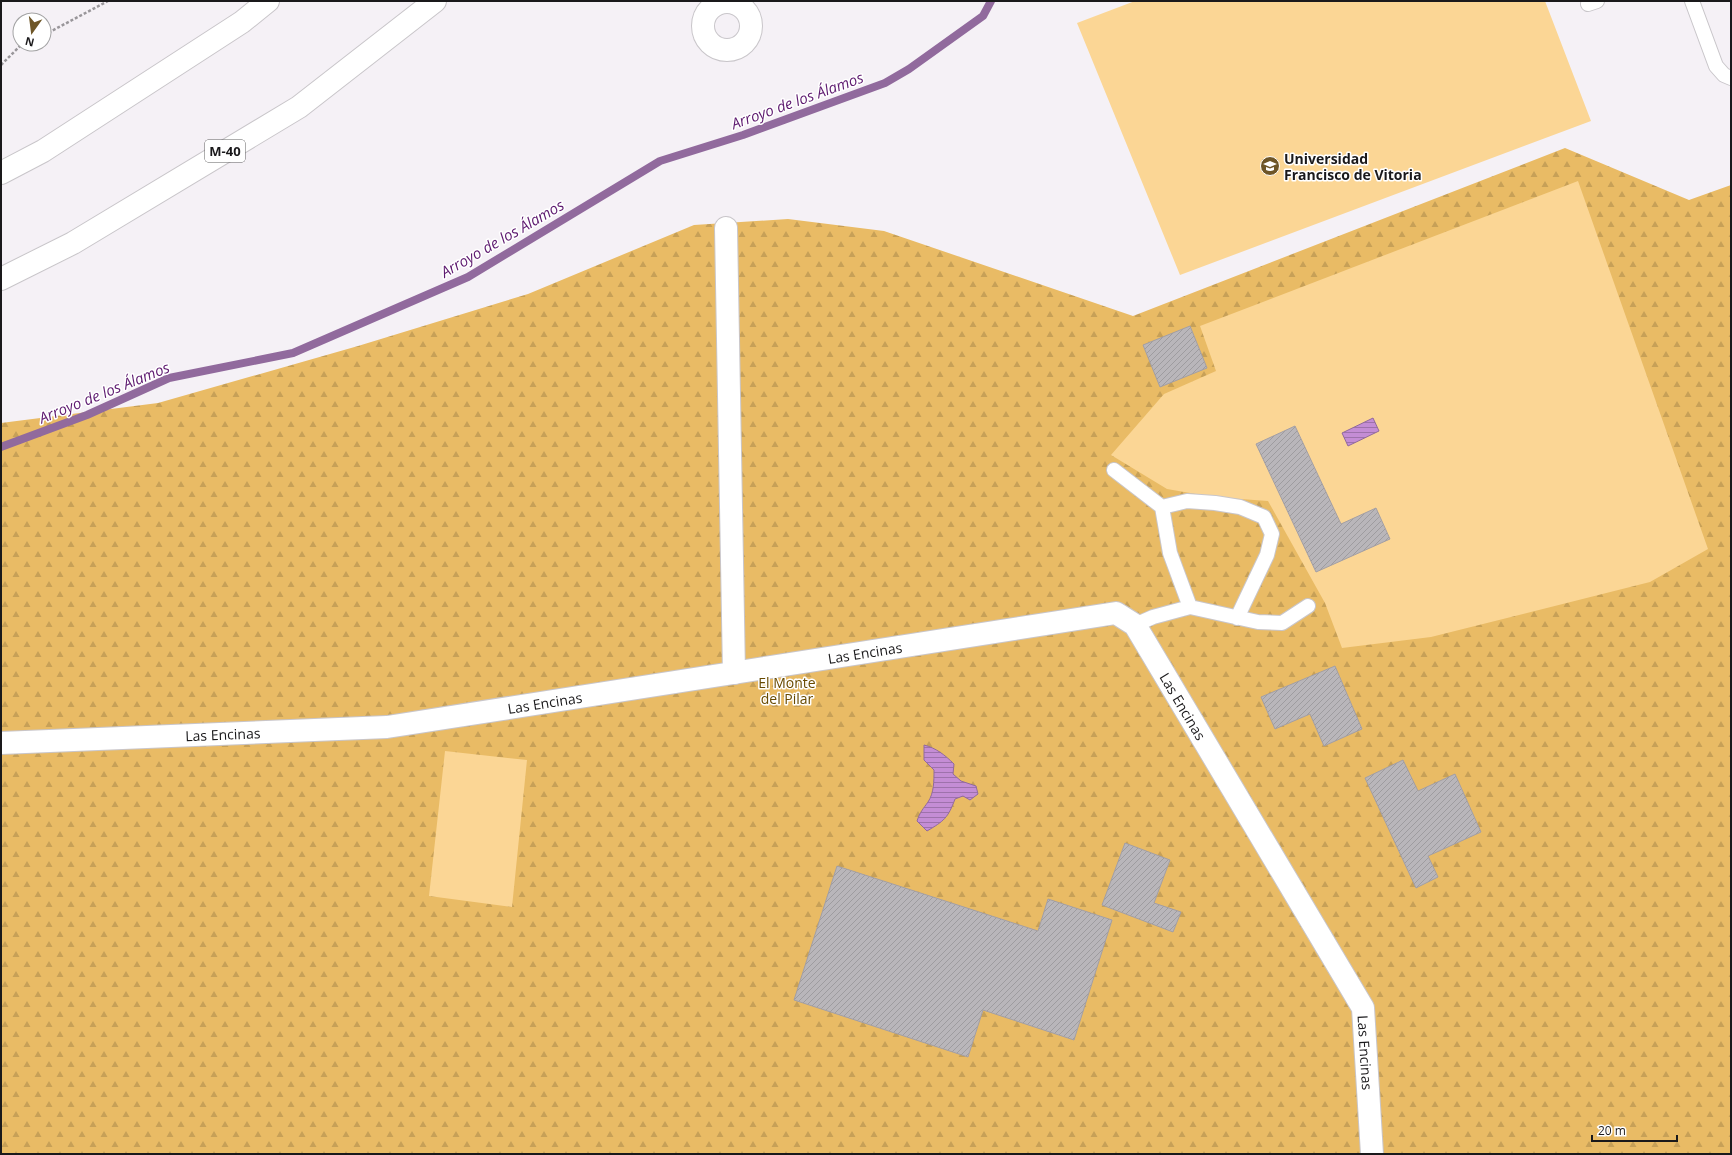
<svg xmlns="http://www.w3.org/2000/svg" width="1732" height="1155" font-family="'Open Sans',sans-serif">
	<style>
		.forest { fill: url(#forest-firs) }
		.garden { fill: #fbd695 }
		.water { fill: url(#water-rules); stroke: #916a9d }
		.lines { fill: none; stroke-linecap: round; stroke-linejoin: round }
		.stream { stroke: #916a9d; stroke-width: 8 }
		.building { fill: url(#building-hatch); stroke: #a39fa4 }
		.service-casing { stroke: #c9c6ca; stroke-width: 16 }
		.minor-casing { stroke: #c9c6ca; stroke-width: 24 }
		.tertiary-casing { stroke: #c9c6ca; stroke-width: 24 }
		.motorway-casing { stroke: #c9c6ca; stroke-width: 24 }
		.path { stroke: #99969a; stroke-width: 2.5; stroke-dasharray: 3 2; stroke-linecap: butt }
		.service { stroke: #fff; stroke-width: 14 }
		.minor { stroke: #fff; stroke-width: 22 }
		.tertiary { stroke: #fff; stroke-width: 22 }
		.motorway { stroke: #fff; stroke-width: 22 }
		.labels { text-anchor: middle; dominant-baseline: central; stroke-width: 3; stroke-linejoin: round; paint-order: stroke }
		.shield { fill: #fff; stroke: #5f5e5f; stroke-width: 1 }
		.shield-label { font-size: 13px; font-weight: bold; fill: #1a191b }
		.poi-label { font-size: 14px; font-weight: bold; fill: #1a191b; stroke: #fff; text-anchor: start }
		.street-label { font-size: 14px; fill: #1a191b; stroke: #fff }
		.park-label { font-size: 14px; fill: #684a01; stroke: #fff }
		.water-label { font-size: 15px; font-style: italic; fill: #5d196f; stroke: #fff }
	</style>
	<defs>
		<pattern id="forest-firs" width="22" height="20" patternUnits="userSpaceOnUse"><rect width="22" height="20" fill="#e9bb65"/><path d="M5 1l3.5 6h-7zM16 11l3.5 6h-7z" fill="#c7a057"/></pattern>
		<pattern id="water-rules" width="6" height="5" patternUnits="userSpaceOnUse"><rect width="6" height="5" fill="#c48dd5"/><path d="M0 2.5h6" fill="none" stroke="#9e72ac"/></pattern>
		<pattern id="building-hatch" width="6" height="6" patternUnits="userSpaceOnUse"><rect width="6" height="6" fill="#b9b6ba"/><path d="M-1 1l2-2M0 6l6-6M5 7l2-2" fill="none" stroke="#9e9c9f"/></pattern>
	</defs>
	<rect width="100%" height="100%" fill="#f5f1f6"/>
	<path class="forest" d="M1565 148 1689 200 1731 185V1154H1V423L158 403 358 346 528 294 694 225 788 219 884 231 1133 316Z"/>
	<path class="garden" d="M1135 1H1545L1591 121 1180 275 1077 23Z
		M1578 181 1708 549 1650 582 1431 637 1342 648 1325 603 1268 501 1213 497 1167 489 1111 455 1164 394 1216 371 1200 326Z
		M445 751 527 760 512 907 429 896Z"/>
	<path class="water" d="M1373 418 1379 431 1348 446 1342 433Z
		M924 745C936 748 945 755 954 764L953 774 961 781 976 786 978 794 970 800 963 796 955 799C948 818 944 821 927 831L917 821C920 812 923 809 928 802 934 793 934 781 934 770L924 760Z"/>
	<g class="lines">
		<path class="stream" d="M1 447 87 415 169 378 293 353 468 277 660 161 743 135 885 83 909 69 983 16 991 1"/>
	</g>
	<path class="building" d="M1190 326 1207 368 1160 387 1143 345Z
		M1295 426 1341 524 1376 508 1390 539 1316 572 1256 444Z
		M1335 666 1362 729 1324 746 1310 714 1275 729 1261 697Z
		M1403 760 1418 791 1455 774 1481 832 1428 856 1438 877 1416 888 1365 778Z
		M1125 843 1170 860 1154 903 1181 912 1173 932 1102 905Z
		M837 866 1038 931 1048 899 1112 920 1074 1040 983 1010 968 1057 794 1000Z"/>
	<g class="lines">
		<defs>
			<path id="service" d="M1692 1 1716 66 1724 75 1731 78
				M1588 4 1597 1
				M1114 470 1162 507 1170 553 1190 607 1258 622 1282 623 1308 606
				M1162 507 1187 501 1215 503 1240 507 1264 517 1272 534 1267 555 1237 618
				M1135 625 1153 617 1190 607"/>
			<g id="minor">
				<path d="M735 3 736 1"/>
				<path d="M726 228 734 673"/>
				<path id="s1" d="M1 743 387 727 1116 613 1135 625 1363 1008 1372 1154"/>
			</g>
			<path id="tertiary" d="M703 26a24 24 0 1 1 48 0a24 24 0 1 1-48 0Z"/>
			<path id="motorway" d="M1 173 43 151 242 22 268 1
				M1 279 73 243 299 107 435 1"/>
		</defs>
		<use href="#service" class="service-casing"/>
		<use href="#minor" class="minor-casing"/>
		<use href="#tertiary" class="tertiary-casing"/>
		<use href="#motorway" class="motorway-casing"/>
		<path class="path" d="M44 35 108 1
			M1 65 22 44"/>
		<use href="#service" class="service"/>
		<use href="#minor" class="minor"/>
		<use href="#tertiary" class="tertiary"/>
		<use href="#motorway" class="motorway"/>
	</g>
	<defs>
		<symbol id="university-disc" viewBox="-11 -11 22 22"><circle r="9.5" fill="#6e5627" stroke="#fff"/><path d="M0-5L7-2L0 1L-7-2ZM-4 1L0 2.5L4 1V4Q0 6-4 4Z" fill="#fff"/></symbol>
	</defs>
	<g fill-rule="evenodd">
		<use href="#university-disc" x="1259" y="155" width="22" height="22"/>
	</g>
	<g class="labels">
		<rect class="shield" x="205" y="140" width="40" height="22" rx="3"/>
		<g class="shield-label">
			<text x="225" y="151">M-40</text>
		</g>
		<g class="poi-label">
			<text x="1284" y="158">Universidad<tspan x="1284" dy="16">Francisco de Vitoria</tspan></text>
		</g>
		<g class="street-label">
			<text stroke="none"><textPath href="#s1" startOffset="870">Las Encinas</textPath></text>
			<text stroke="none"><textPath href="#s1" startOffset="546">Las Encinas</textPath></text>
			<text stroke="none"><textPath href="#s1" startOffset="1241">Las Encinas</textPath></text>
			<text stroke="none"><textPath href="#s1" startOffset="222">Las Encinas</textPath></text>
			<text stroke="none"><textPath href="#s1" startOffset="1637">Las Encinas</textPath></text>
		</g>
		<g class="park-label">
			<text x="787" y="682">El Monte<tspan x="787" dy="16">del Pilar</tspan></text>
		</g>
		<g class="water-label">
			<text transform="translate(797 100) rotate(-20)">Arroyo de los Álamos</text>
			<text transform="translate(502 238) rotate(-30)">Arroyo de los Álamos</text>
			<text transform="translate(104 392) rotate(-22)">Arroyo de los Álamos</text>
		</g>
	</g>
	<rect width="1732" height="1155" fill="none" stroke="#1a191b" stroke-width="4"/>
	<g transform="translate(32 32) rotate(194)"><circle r="19" fill="#ffffff" stroke="#a3a3a4"/>
	<path d="M0-3L7 15L0 10L-7 15Z" fill="#6e5627"/>
	<text y="-6" font-size="11" font-weight="bold" text-anchor="middle" fill="#1a191b">N</text>
	</g>
	<path d="M1592 1135v6h85v-6" fill="none" stroke="#1a191b" stroke-width="2"/>
	<text x="1598" y="1135" font-size="12" fill="#1a191b" stroke="#ffffff" stroke-width="3" paint-order="stroke">20 m</text>
</svg>
